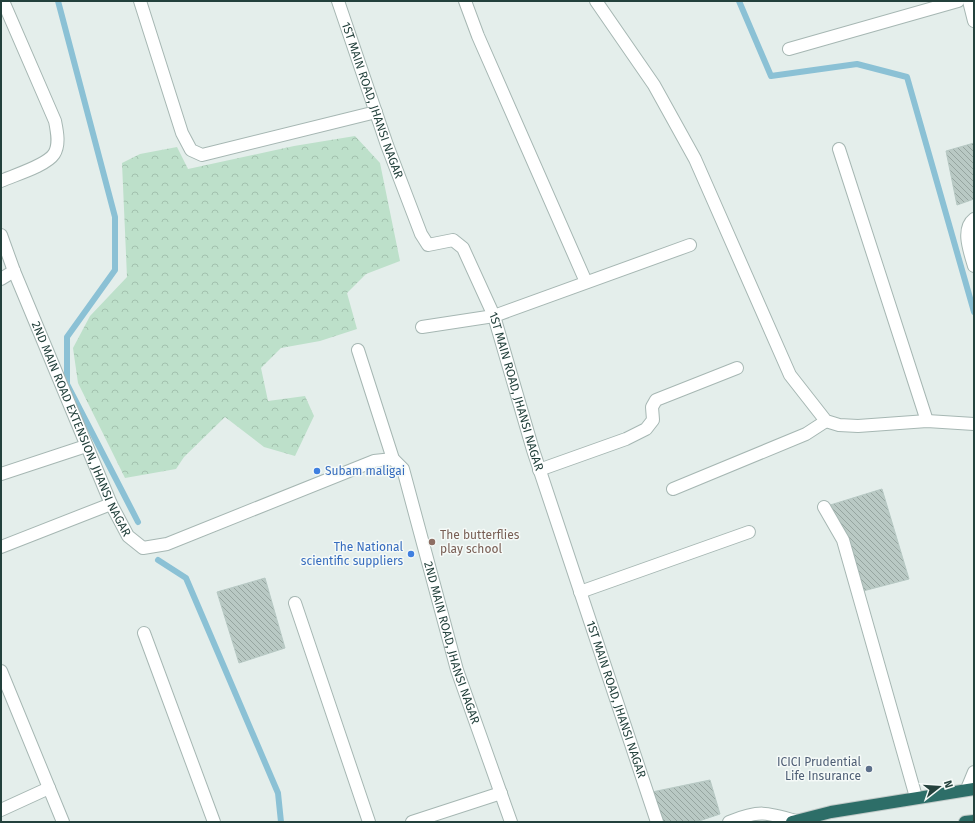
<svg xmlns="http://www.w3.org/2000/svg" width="975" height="823" font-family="'Fira Sans',sans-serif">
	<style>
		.forest { fill: url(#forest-crowns) }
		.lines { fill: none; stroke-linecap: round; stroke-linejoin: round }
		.stream { stroke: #8bc1d5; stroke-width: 6 }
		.building { fill: url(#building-back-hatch); stroke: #b6c8c3 }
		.minor-casing { stroke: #a6b7b3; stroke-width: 14 }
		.highway-casing { stroke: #c1cac8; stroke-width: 14 }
		.minor { stroke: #fff; stroke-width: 12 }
		.highway { stroke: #2d6e68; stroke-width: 12 }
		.shop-dot { fill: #3f7fe0; stroke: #f5faf8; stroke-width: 1.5 }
		.education-dot { fill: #8d6e63; stroke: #f5faf8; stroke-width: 1.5 }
		.service-dot { fill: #5c6f8a; stroke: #f5faf8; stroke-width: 1.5 }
		.labels { text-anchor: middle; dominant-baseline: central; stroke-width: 3; stroke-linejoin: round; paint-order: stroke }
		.street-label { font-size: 12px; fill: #23413c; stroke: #f5faf8 }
		.shop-label { font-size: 12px; fill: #366cbe; stroke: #f5faf8; text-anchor: start }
		.education-label { font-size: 12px; fill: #785e54; stroke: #f5faf8; text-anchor: start }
		.service-label { font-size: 12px; fill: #4e5e75; stroke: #f5faf8; text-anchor: end }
	</style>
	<defs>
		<pattern id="forest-crowns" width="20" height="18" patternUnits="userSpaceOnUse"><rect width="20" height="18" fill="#bde0ca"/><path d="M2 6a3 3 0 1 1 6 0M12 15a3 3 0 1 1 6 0" fill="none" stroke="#a2c1ae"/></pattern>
		<pattern id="building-back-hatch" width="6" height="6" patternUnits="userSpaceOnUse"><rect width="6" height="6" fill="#b9c9c4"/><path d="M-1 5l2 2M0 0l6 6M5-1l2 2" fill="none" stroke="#96a5a0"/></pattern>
	</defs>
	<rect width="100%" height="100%" fill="#e4eeeb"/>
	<path class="forest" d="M355 136 380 163 400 261 366 274 347 293 357 329 320 341 281 348 261 368 268 401 305 396 314 416 295 456 264 447 225 417 184 457 176 469 125 478 78 383 73 348 90 316 127 277 122 163 140 154 177 147 188 169 294 146Z"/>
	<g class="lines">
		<path class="stream" d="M58 1 115 217V270L67 337V384L138 522
			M739 1 771 76 857 64 907 77 974 312
			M158 560 186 578 278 793 281 822"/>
	</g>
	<path class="building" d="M974 143V199L957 205 946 151Z
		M882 489 909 579 863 591 854 555 846 534 827 506Z
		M265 578 285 648 239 663 217 592Z
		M710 780 720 814 696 822H663L652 792Z"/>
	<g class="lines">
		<defs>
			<g id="minor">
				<path d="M140 1 182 133 191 150 202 155 376 112"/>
				<path id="s1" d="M338 1 387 145 421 234 428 245 453 240 463 248 494 316 533 450 657 822"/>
				<path d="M465 1 478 36 586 282"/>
				<path d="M596 1 654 85 695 159 790 375 826 421 839 425 858 426 927 421 974 424"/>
				<path d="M969 1 974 21"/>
				<path d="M789 49 958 1"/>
				<path d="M839 149 927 421"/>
				<path d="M1 181C14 175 46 166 54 154 60 145 57 131 55 121L3 1"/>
				<path d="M974 219C961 229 970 252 974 266"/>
				<path id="s2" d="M1 235 14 271 111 504 128 536 143 548 167 544 374 461 393 459"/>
				<path d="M1 279 14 271"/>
				<path d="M422 327 494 316 690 245"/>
				<path id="s3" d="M358 350 393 459 403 469 457 670 511 822"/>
				<path d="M539 470 626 439 646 429 653 420 652 407 656 400 737 368"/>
				<path d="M1 474 86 446"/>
				<path d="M673 489 806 434 826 421"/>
				<path d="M824 507 843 540 916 797"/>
				<path d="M1 547 111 504"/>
				<path d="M580 592 749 532"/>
				<path d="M295 603 369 822"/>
				<path d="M144 633 214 822"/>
				<path d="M1 671 63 822"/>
				<path d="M967 789 974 772"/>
				<path d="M1 810 49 788"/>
				<path d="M412 822 501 793"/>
				<path d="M729 822C759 810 766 812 796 821"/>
			</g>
			<path id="highway" d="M792 822 831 812 974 789
				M965 822 974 821"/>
		</defs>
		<use href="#minor" class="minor-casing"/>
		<use href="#highway" class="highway-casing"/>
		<use href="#minor" class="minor"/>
		<use href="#highway" class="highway"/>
	</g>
	<g class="shop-dot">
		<circle cx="317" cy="471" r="4"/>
		<circle cx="411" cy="554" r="4"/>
	</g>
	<circle class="education-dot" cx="432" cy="542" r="4"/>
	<circle class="service-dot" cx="869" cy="769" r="4"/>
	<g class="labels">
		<g class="street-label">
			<text stroke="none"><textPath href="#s1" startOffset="105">1ST MAIN ROAD, JHANSI NAGAR</textPath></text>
			<text stroke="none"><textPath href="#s1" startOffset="452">1ST MAIN ROAD, JHANSI NAGAR</textPath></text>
			<text stroke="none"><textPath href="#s2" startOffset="210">2ND MAIN ROAD EXTENSION, JHANSI NAGAR</textPath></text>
			<text stroke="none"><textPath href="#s3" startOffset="309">2ND MAIN ROAD, JHANSI NAGAR</textPath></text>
			<text stroke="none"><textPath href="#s1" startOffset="776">1ST MAIN ROAD, JHANSI NAGAR</textPath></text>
		</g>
		<g class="shop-label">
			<text x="325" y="471">Subam maligai</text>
			<text x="403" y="547" text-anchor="end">The National<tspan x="403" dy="14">scientific suppliers</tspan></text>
		</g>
		<g class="education-label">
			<text x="440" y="535">The butterflies<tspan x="440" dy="14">play school</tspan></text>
		</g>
		<g class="service-label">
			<text x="861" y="762">ICICI Prudential<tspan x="861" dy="14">Life Insurance</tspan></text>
		</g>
	</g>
	<rect width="975" height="823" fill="none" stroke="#23413c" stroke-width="4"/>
	<g transform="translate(939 787) rotate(73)" stroke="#f5faf8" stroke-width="3" paint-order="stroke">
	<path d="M0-3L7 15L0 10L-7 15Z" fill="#23413c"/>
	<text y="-6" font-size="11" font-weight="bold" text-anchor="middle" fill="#23413c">N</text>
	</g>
</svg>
